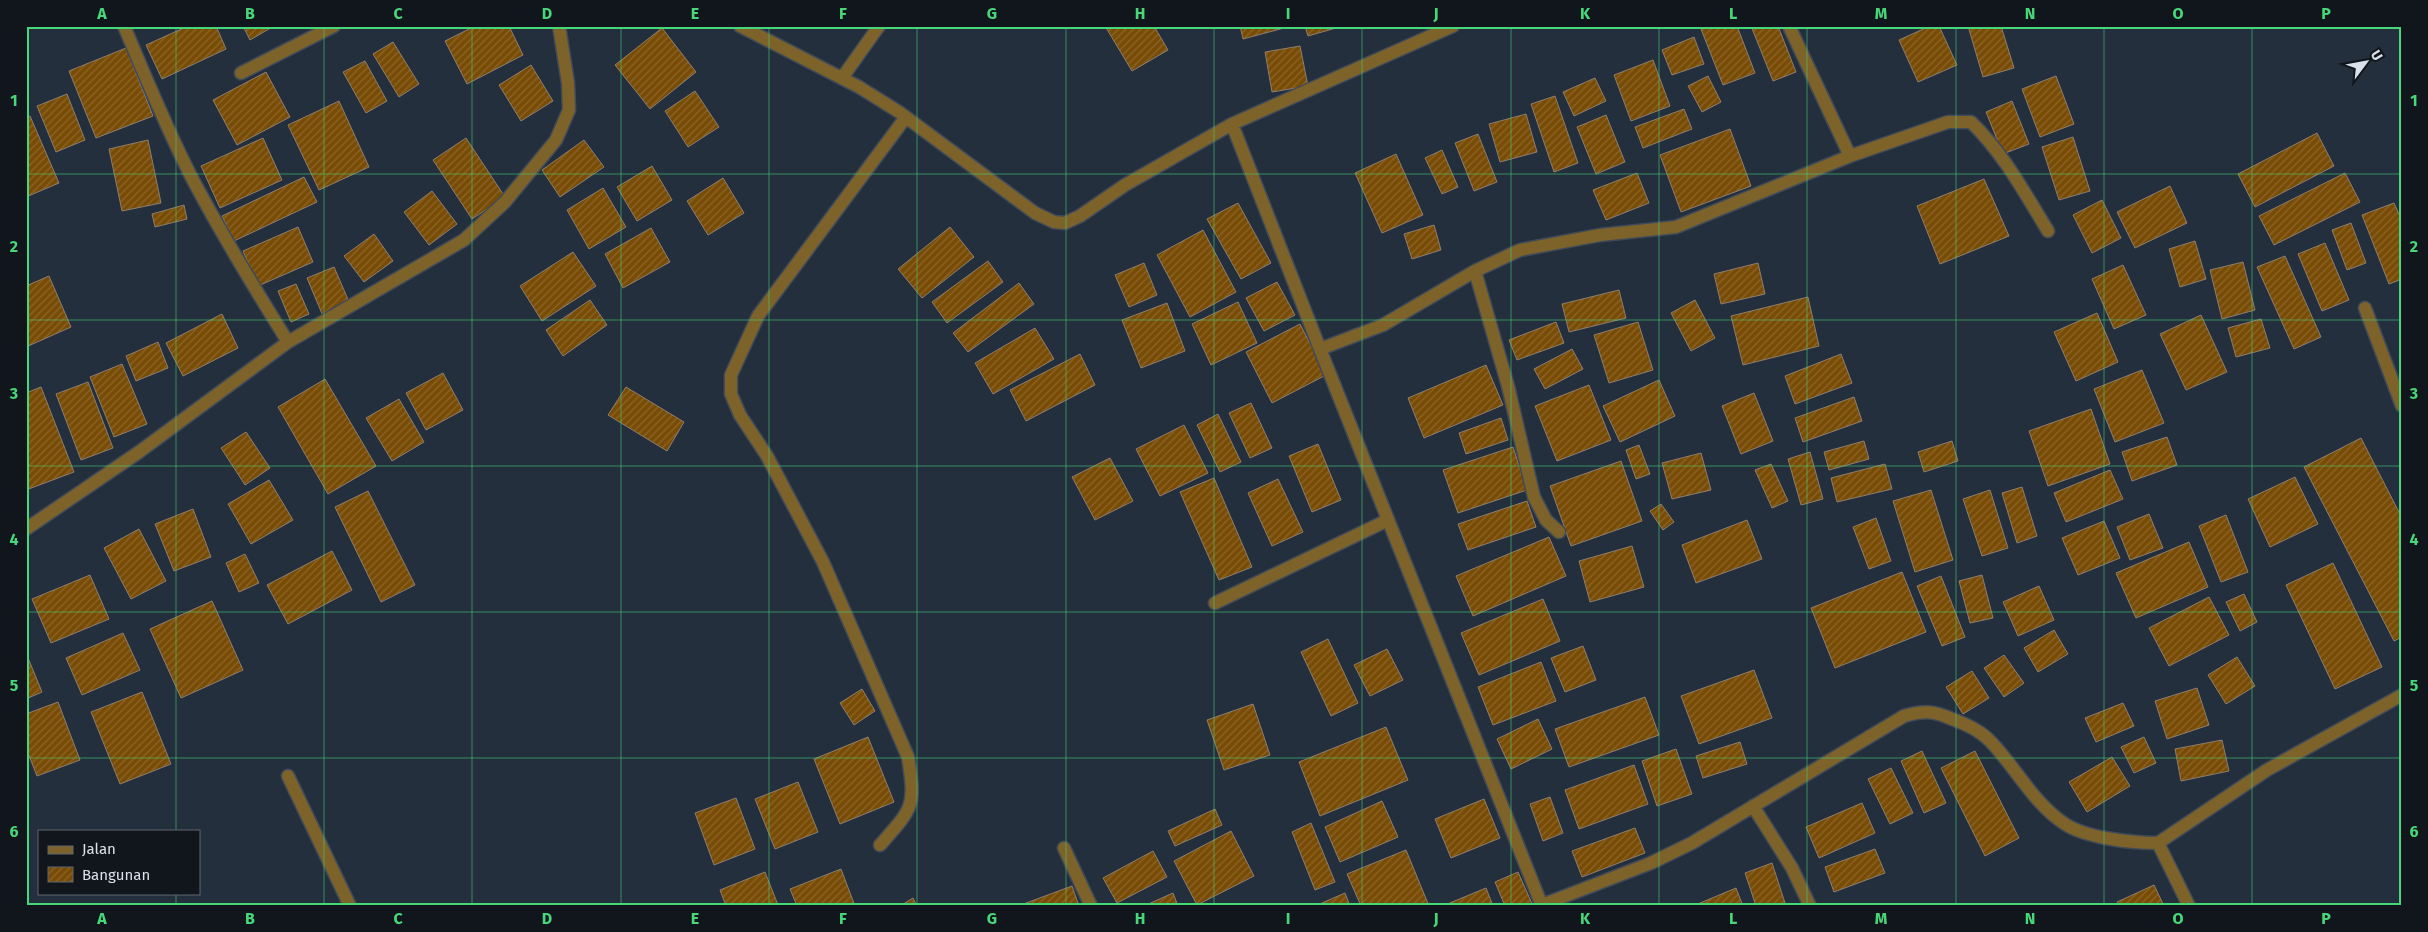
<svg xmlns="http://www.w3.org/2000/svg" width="2428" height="932" font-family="'Fira Sans',sans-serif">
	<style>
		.building { fill: url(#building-hatch); stroke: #8d7e6e }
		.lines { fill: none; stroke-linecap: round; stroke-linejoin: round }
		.lane-casing { stroke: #404b59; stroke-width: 15 }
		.street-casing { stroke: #404b59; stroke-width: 15 }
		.lane { stroke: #7d622a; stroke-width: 12 }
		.street { stroke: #7d622a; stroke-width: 12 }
		.grid { fill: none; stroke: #48d778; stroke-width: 1; stroke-opacity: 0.55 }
		.neatline { fill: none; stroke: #48d778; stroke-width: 2 }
		.grid-label { font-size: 16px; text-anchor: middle; font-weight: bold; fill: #48d778 }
	</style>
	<defs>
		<pattern id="building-hatch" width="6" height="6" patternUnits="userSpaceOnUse" patternTransform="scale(1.25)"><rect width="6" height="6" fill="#794c06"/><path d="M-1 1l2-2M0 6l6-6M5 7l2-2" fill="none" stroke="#8b662a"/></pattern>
	</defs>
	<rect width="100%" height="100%" fill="#232f3d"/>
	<path class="building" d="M188 26H216L226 49 162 79 146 45Z
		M243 26H274L250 40Z
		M475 26H509L523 55 467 84 445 41Z
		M1105 26H1154L1168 50 1132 71Z
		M1240 26H1284V28L1243 39Z
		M1305 26H1343L1308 36Z
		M1707 26H1737L1755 73 1723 85 1701 29Z
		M1751 26H1778L1796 72 1773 81Z
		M1930 26H1939L1957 65 1918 82 1899 40Z
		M1968 26H2001L2014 68 1983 77Z
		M662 28 696 72 650 109 615 65Z
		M1694 37 1704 64 1672 75 1662 50Z
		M393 42 419 84 399 97 373 54Z
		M1300 46 1308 86 1272 92 1265 52Z
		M126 48 153 116 96 138 69 71Z
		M1653 60 1670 106 1631 121 1614 75Z
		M365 61 387 101 366 113 343 72Z
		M531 65 553 101 521 121 499 85Z
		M266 72 290 117 237 145 213 100Z
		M1708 76 1721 102 1702 112 1688 86Z
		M2056 76 2074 124 2040 137 2022 89Z
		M1595 78 1606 101 1574 116 1563 92Z
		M695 91 719 127 688 147 665 111Z
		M67 94 85 140 56 152 37 106Z
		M1555 96 1578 163 1554 172 1531 104Z
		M339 101 369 167 319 190 288 125Z
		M2012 101 2029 144 2003 154 1986 112Z
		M1684 109 1692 129 1643 148 1635 127Z
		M1526 114 1537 152 1500 162 1489 124Z
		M1606 115 1625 162 1596 174 1577 127Z
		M30 116 59 183 26 197V118Z
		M1730 129 1751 186 1681 212 1660 155Z
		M2317 133 2334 166 2255 207 2238 174Z
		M1478 134 1497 182 1474 191 1455 143Z
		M2073 137 2090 191 2059 200 2042 147Z
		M263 138 282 180 220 208 201 166Z
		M466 138 505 197 472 219 433 160Z
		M148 140 161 203 122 211 109 149Z
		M584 140 604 167 560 197 542 170Z
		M1442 150 1458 187 1442 194 1425 158Z
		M1396 154 1423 215 1382 233 1355 173Z
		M652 166 672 200 637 221 617 187Z
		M1637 173 1649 203 1606 220 1593 190Z
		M2345 173 2360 202 2274 245 2259 216Z
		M304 177 317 202 234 241 222 216Z
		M723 178 744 213 708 235 687 201Z
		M1984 179 2009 236 1940 264 1917 206Z
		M2170 186 2187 223 2135 248 2117 212Z
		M603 188 626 227 589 249 567 210Z
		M432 191 457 224 429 245 404 212Z
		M2102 200 2121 238 2092 253 2073 215Z
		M1238 203 1271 263 1241 279 1207 219Z
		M2394 203 2402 221V279L2389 284 2362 215Z
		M184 205 187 219 155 227 152 214Z
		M2351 223 2366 263 2347 270 2332 230Z
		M1434 225 1441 250 1412 259 1404 234Z
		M298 227 313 262 258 286 243 251Z
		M950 227 974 257 922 298 898 269Z
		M651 228 670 262 623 288 605 254Z
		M1203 230 1236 292 1190 317 1157 255Z
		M374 234 393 261 364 282 344 256Z
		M2195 241 2206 279 2180 287 2169 249Z
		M2325 243 2349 300 2322 311 2298 254Z
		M573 252 596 286 542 321 520 286Z
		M2285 256 2321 337 2294 349 2257 267Z
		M988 261 1003 282 947 323 932 302Z
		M2243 262 2255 310 2222 319 2210 270Z
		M1144 263 1157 295 1129 307 1115 275Z
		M1758 263 1765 294 1721 304 1714 274Z
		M2123 265 2146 315 2114 329 2092 279Z
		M334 267 350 304 323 316 307 278Z
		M49 276 71 327 26 347V286Z
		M1277 282 1295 315 1264 331 1246 298Z
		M1019 283 1034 304 968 352 953 333Z
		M296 284 309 314 291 322 278 291Z
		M1619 290 1626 318 1569 332 1562 304Z
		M1808 297 1819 346 1743 365 1731 316Z
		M590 300 607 325 563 356 546 330Z
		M1695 300 1715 338 1691 351 1671 313Z
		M1238 302 1257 343 1211 365 1192 324Z
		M1167 303 1185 351 1141 368 1122 320Z
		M2097 313 2118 362 2076 381 2054 332Z
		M222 314 238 348 183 376 166 343Z
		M2201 315 2227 372 2186 390 2160 334Z
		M2261 319 2270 348 2236 357 2228 328Z
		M1556 322 1564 343 1517 360 1509 340Z
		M1638 322 1653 370 1609 383 1594 335Z
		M1300 324 1326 375 1272 403 1246 352Z
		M1035 328 1054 359 993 394 975 363Z
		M158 342 168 368 136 381 126 356Z
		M1572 349 1583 369 1545 389 1534 369Z
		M1080 354 1095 385 1026 421 1010 390Z
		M1841 354 1852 383 1795 404 1785 376Z
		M122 364 147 424 114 437 90 377Z
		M1486 365 1503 405 1424 438 1408 398Z
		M2142 370 2164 423 2115 442 2094 389Z
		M443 373 463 410 426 430 406 393Z
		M325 379 376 466 328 494 278 407Z
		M1659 380 1675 416 1620 442 1603 406Z
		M88 382 113 448 81 460 56 394Z
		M1589 385 1611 440 1557 461 1535 406Z
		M41 387 74 472 26 490V393Z
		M626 387 684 422 667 451 608 415Z
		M1754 393 1773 441 1741 454 1722 406Z
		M1854 397 1862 421 1803 442 1795 418Z
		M399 399 424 442 392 461 366 418Z
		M1251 403 1272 448 1250 458 1229 413Z
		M2091 409 2110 464 2048 486 2029 431Z
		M1218 414 1241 462 1220 472 1197 425Z
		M1501 418 1508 440 1466 454 1459 433Z
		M1184 425 1208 473 1160 496 1136 449Z
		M246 432 270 468 245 485 221 448Z
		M2167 437 2177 465 2132 481 2122 452Z
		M2361 438 2402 518V637L2394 641 2304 467Z
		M1864 441 1869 459 1829 470 1824 452Z
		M1952 441 1958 461 1924 472 1918 452Z
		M1318 444 1341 500 1312 512 1289 456Z
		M1639 445 1650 474 1636 479 1626 450Z
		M1513 447 1527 490 1458 513 1443 470Z
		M1810 452 1823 499 1801 505 1788 459Z
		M1701 453 1711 490 1672 499 1662 463Z
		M1110 458 1133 501 1095 520 1072 477Z
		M1621 461 1642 521 1571 546 1550 486Z
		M1771 464 1788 501 1772 508 1755 470Z
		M1885 464 1892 489 1837 502 1831 478Z
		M2110 470 2123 499 2066 522 2054 493Z
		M2295 477 2318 524 2270 547 2248 499Z
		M1214 478 1252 567 1219 580 1180 492Z
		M1278 479 1303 532 1272 546 1248 493Z
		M269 480 293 520 251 544 228 504Z
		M2022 487 2037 536 2017 543 2002 493Z
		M1931 490 1953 560 1915 572 1893 501Z
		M1990 490 2008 548 1982 556 1963 499Z
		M368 491 415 585 381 602 335 507Z
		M1527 501 1536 527 1468 550 1458 524Z
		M1661 504 1674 522 1663 530 1650 511Z
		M193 509 211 557 174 571 155 524Z
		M2149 514 2163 548 2130 560 2117 527Z
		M2226 515 2248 572 2221 582 2199 526Z
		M1876 518 1891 561 1869 569 1853 527Z
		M1747 520 1762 559 1696 583 1682 545Z
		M2104 521 2120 558 2078 575 2062 538Z
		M139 529 166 581 131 599 104 548Z
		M1549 537 1566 576 1473 616 1456 576Z
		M2189 542 2208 587 2136 618 2116 573Z
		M1632 546 1644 587 1590 602 1579 561Z
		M332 551 352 590 288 624 267 585Z
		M245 554 259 583 239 592 226 563Z
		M2333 563 2382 667 2335 689 2286 585Z
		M1902 572 1926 632 1835 668 1811 608Z
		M90 575 109 619 51 643 32 599Z
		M1982 575 1993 618 1970 623 1959 581Z
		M1941 576 1965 637 1942 646 1917 586Z
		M2039 586 2054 620 2018 636 2003 602Z
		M2244 594 2257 622 2240 631 2226 602Z
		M2209 597 2229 635 2169 666 2149 628Z
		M1543 599 1560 641 1479 675 1461 633Z
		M212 601 243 670 181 698 150 629Z
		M2054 630 2068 654 2038 672 2024 648Z
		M123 633 140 670 82 695 66 658Z
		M1328 639 1358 703 1331 716 1301 652Z
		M1583 646 1596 680 1565 692 1551 658Z
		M1387 649 1403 680 1370 696 1354 665Z
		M26 653 42 692 26 699Z
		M2004 655 2024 683 2004 697 1984 668Z
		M2237 657 2255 686 2226 704 2208 675Z
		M1541 662 1556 701 1493 725 1478 687Z
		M1754 670 1772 718 1699 744 1681 696Z
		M1972 671 1989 698 1963 714 1946 687Z
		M2197 688 2209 725 2167 739 2155 701Z
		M862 689 875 711 854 725 840 703Z
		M142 692 171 764 120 784 91 712Z
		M1645 697 1659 735 1569 767 1555 729Z
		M58 702 80 760 37 776 26 748V714Z
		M2123 703 2134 726 2096 742 2085 718Z
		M1253 704 1270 755 1224 770 1207 720Z
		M1538 719 1552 749 1511 769 1497 739Z
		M1386 727 1408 780 1320 816 1299 762Z
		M868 737 894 802 840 824 814 759Z
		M2144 737 2156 763 2134 773 2121 747Z
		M2222 740 2229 771 2181 781 2175 749Z
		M1740 742 1747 764 1703 778 1696 756Z
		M1676 749 1692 794 1657 806 1642 761Z
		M1922 751 1946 803 1924 813 1901 761Z
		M1975 751 2019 838 1985 856 1941 768Z
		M2112 757 2130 786 2087 812 2069 782Z
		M1634 765 1648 804 1579 829 1565 790Z
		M1891 768 1913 813 1890 824 1868 779Z
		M798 782 818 832 775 849 755 799Z
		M1550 797 1563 833 1543 841 1530 804Z
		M736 798 755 849 714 865 695 813Z
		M1484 799 1500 838 1451 858 1435 819Z
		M1382 801 1398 837 1340 862 1325 827Z
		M1862 803 1875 833 1819 858 1806 827Z
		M1215 809 1222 825 1175 846 1168 831Z
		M1311 823 1335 882 1315 890 1292 832Z
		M1635 828 1645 853 1582 877 1572 851Z
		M1231 831 1254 876 1197 905 1174 861Z
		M1875 849 1885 873 1834 892 1825 867Z
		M1406 850 1429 906H1361L1347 874Z
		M1153 851 1167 877 1117 903 1103 878Z
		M1772 863 1786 906H1756L1745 873Z
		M841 869 855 906H797L790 889Z
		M765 872 778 905 726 906 720 890Z
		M1518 872 1533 906H1505L1495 882Z
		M2154 885 2164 906H2119L2117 902Z
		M1072 886 1079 906H1018Z
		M1486 888 1493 906H1446L1445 905Z
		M1736 888 1743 906H1693Z
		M1173 893 1178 906H1144Z
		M1345 893 1350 906H1315Z
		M913 898 917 906H900Z"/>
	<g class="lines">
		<defs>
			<path id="lane" d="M288 776 350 906"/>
			<path id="street" d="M124 26C146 78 167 130 193 180 222 235 255 289 288 342
				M740 26 859 87 899 112 1035 213 1054 222 1065 223 1080 216 1125 185 1232 124 1453 26
				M1789 26 1850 156
				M241 73 334 26
				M842 78 879 26
				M1232 124 1320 349 1542 906
				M1475 271 1508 386 1534 497 1546 520 1559 532
				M2365 308 2402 406
				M1320 349 1383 325 1475 271 1520 250 1600 235 1676 227 1850 156 1948 122H1971C2004 154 2024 192 2048 231
				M26 529 139 452 288 342 464 240 505 202 556 140 569 110 568 83 559 26
				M1215 603 1388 520
				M1753 806 1792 868 1810 906
				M2158 843 2267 770 2402 695
				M880 845C913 808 916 807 908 757L823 562 767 456 740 415 731 394V375L758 316 906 117
				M1064 848 1091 906
				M1542 905 1651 863 1692 843 1904 716C1923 710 1934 711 1952 719 1966 724 1981 731 1991 742 2016 768 2034 804 2065 824 2086 838 2132 843 2158 843L2189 906"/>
		</defs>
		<use href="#lane" class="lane-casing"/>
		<use href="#street" class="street-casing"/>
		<use href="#lane" class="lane"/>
		<use href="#street" class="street"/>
	</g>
	<path class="grid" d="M176 26V831M324 26V906M472 26V906M621 26V906M769 26V906M917 26V906M1066 26V906M1214 26V906M1362 26V906M1511 26V906M1659 26V906M1807 26V906M1956 26V906M2104 26V906M2252 26V906M26 174H2402M26 320H2402M26 466H2402M26 612H2402M26 758H2402M176 893V906"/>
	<rect width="2428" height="932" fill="none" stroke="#11161d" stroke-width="55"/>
	<rect x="38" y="830" width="162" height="65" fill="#11161d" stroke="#61676f"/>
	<rect x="48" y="846" width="25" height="8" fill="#7d622a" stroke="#61676f"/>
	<text x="82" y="854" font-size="15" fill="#dae1ea">Jalan</text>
	<rect x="48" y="867" width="25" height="15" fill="url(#building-hatch)" stroke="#61676f"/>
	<text x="82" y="880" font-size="15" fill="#dae1ea">Bangunan</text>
	<g transform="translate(2366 62) rotate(58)" stroke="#11161d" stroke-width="4" paint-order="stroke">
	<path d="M0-4L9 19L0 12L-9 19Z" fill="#dae1ea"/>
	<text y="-8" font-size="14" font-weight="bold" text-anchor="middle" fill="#dae1ea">U</text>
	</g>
	<rect x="28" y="28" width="2372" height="876" class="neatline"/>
	<g class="grid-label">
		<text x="102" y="19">A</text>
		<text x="250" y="19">B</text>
		<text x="398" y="19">C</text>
		<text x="547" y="19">D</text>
		<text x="695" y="19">E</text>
		<text x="843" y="19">F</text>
		<text x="992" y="19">G</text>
		<text x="1140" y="19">H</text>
		<text x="1288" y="19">I</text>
		<text x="1436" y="19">J</text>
		<text x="1585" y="19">K</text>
		<text x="1733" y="19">L</text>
		<text x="1881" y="19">M</text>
		<text x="2030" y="19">N</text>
		<text x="2178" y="19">O</text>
		<text x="2326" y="19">P</text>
		<text x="14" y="106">1</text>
		<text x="2414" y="106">1</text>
		<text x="14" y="252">2</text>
		<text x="2414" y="252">2</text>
		<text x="14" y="399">3</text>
		<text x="2414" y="399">3</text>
		<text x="14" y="545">4</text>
		<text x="2414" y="545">4</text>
		<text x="14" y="691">5</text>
		<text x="2414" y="691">5</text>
		<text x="14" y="837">6</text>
		<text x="2414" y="837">6</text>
		<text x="102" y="924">A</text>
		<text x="250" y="924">B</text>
		<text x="398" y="924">C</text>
		<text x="547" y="924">D</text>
		<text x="695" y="924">E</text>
		<text x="843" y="924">F</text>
		<text x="992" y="924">G</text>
		<text x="1140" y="924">H</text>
		<text x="1288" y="924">I</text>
		<text x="1436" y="924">J</text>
		<text x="1585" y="924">K</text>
		<text x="1733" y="924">L</text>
		<text x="1881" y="924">M</text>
		<text x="2030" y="924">N</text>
		<text x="2178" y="924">O</text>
		<text x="2326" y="924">P</text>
	</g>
</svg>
